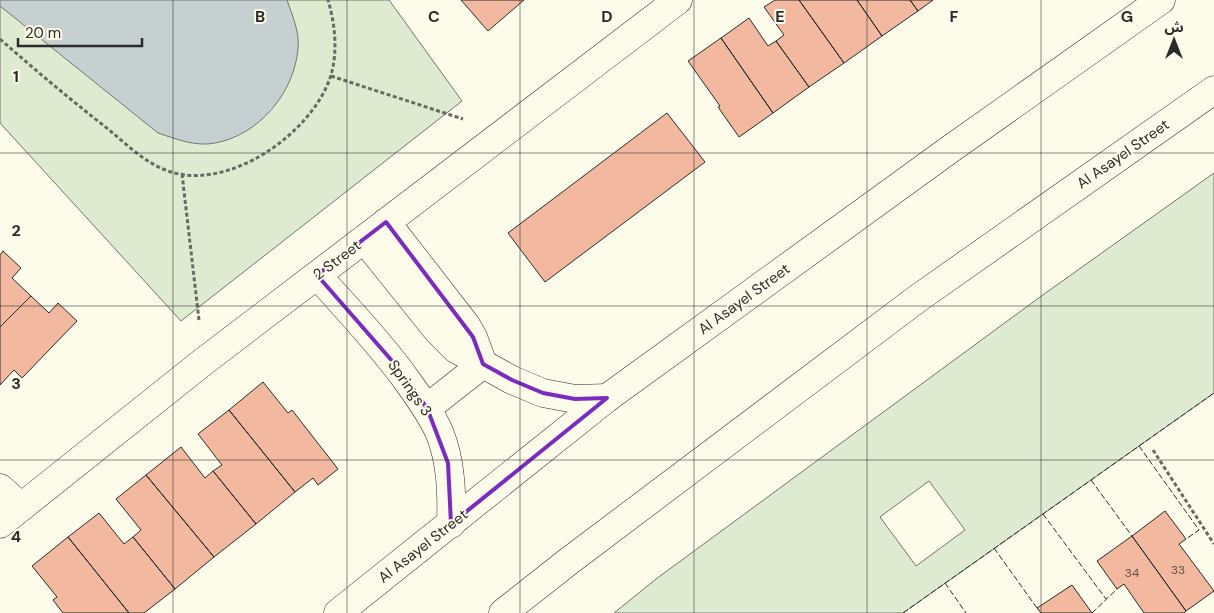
<svg xmlns="http://www.w3.org/2000/svg" width="1214" height="613" font-family="'DM Sans','Noto Sans Arabic',sans-serif">
	<style>
		.green { fill: #deebd1; stroke: #74746e; fill-rule: evenodd }
		.water { fill: #c7d0d0; stroke: #74746e }
		.building { fill: #f2b8a0; stroke: #2b2b2b }
		.lines { fill: none; stroke-linecap: round; stroke-linejoin: round }
		.street-casing { stroke: #2b2b2b; stroke-width: 29 }
		.secondary-casing { stroke: #2b2b2b; stroke-width: 29 }
		.path { stroke: #6a6964; stroke-width: 3; stroke-dasharray: 4 2.5; stroke-linecap: butt }
		.street { stroke: #fdfbea; stroke-width: 28 }
		.secondary { stroke: #fdfbea; stroke-width: 28 }
		.fence { stroke: #2b2b2b; stroke-width: 1; stroke-dasharray: 6 2.5; stroke-linecap: butt }
		.marked { fill: none; stroke: #7b2cbf; stroke-width: 4; stroke-linejoin: round }
		.grid { fill: none; stroke: #2b2b2b; stroke-width: 1; stroke-opacity: 0.55 }
		.labels { text-anchor: middle; dominant-baseline: central; stroke-width: 4; stroke-linejoin: round; paint-order: stroke }
		.number-label { font-size: 12px; fill: #5d4e48 }
		.street-label { font-size: 15px; fill: #2b2b2b; stroke: #fdfbea }
		.grid-label { font-size: 16px; text-anchor: middle; font-weight: bold; fill: #2b2b2b; stroke: #fdfbea; stroke-width: 4; stroke-linejoin: round; paint-order: stroke }
	</style>
	<rect width="100%" height="100%" fill="#fdfbea"/>
	<path class="green" d="M0 0H389L462 101 181 321 0 123Z
		M1214 173V393L903 613H614L656 579 1040 297ZM929 481 965 530 916 566 880 517Z"/>
	<path class="water" d="M0 0H287C292 15 300 32 298 49 294 93 259 135 215 143 196 147 176 139 158 133L0 6Z"/>
	<path class="building" d="M461 0H524L488 31Z
		M775 0H799L844 63 809 87 776 41 784 35 764 7Z
		M799 0H857L882 36 844 63Z
		M857 0H910L918 11 882 36Z
		M910 0H933L918 11Z
		M749 18 768 46 776 41 809 87 773 113 721 38Z
		M721 38 773 113 739 137 718 107 720 106 688 61Z
		M667 113 705 162 545 282 508 233Z
		M3 251 21 268 12 278 31 296 0 327V255Z
		M31 296 49 313 58 303 77 321 22 378 14 370 0 385V327Z
		M263 382 288 413 292 410 338 469 318 485 313 478 295 492 229 410Z
		M229 410 295 492 256 524 213 471 222 465 198 434Z
		M181 447 205 478 213 471 256 524 214 557 146 475Z
		M146 475 214 557 175 589 133 537 141 530 116 499Z
		M1165 511 1186 539 1179 544 1214 591 1186 611 1132 536Z
		M99 513 124 544 133 537 175 589 144 613H129L68 537Z
		M1132 536 1186 611 1184 613H1144L1124 584 1117 589 1097 561Z
		M68 537 129 613H63L53 600 57 597 32 566Z
		M1072 585 1092 613H1041L1037 608Z"/>
	<g class="lines">
		<defs>
			<path id="street" d="M386 222 466 325 473 337 483 364
				M364 239 437 330 456 349 512 380 543 393 575 399 607 398
				M317 275C348 310 381 344 408 382 420 399 432 415 440 434 451 462 452 493 451 524
				M427 408 483 364
				M0 488 20 506
				M0 524 203 362 678 0"/>
			<path id="secondary" d="M338 613 607 398 949 150 1161 0
				M503 613 569 561 917 299 1214 90"/>
		</defs>
		<use href="#street" class="street-casing"/>
		<use href="#secondary" class="secondary-casing"/>
		<path class="path" d="M0 39C35 70 71 100 108 129 125 143 142 160 163 169 224 196 313 134 331 75 338 51 335 24 328 0
			M331 76 463 119
			M182 174 199 320
			M1153 450 1214 544"/>
		<use href="#street" class="street"/>
		<use href="#secondary" class="secondary"/>
		<path class="fence" d="M1139 446 1199 530 1186 539
			M1091 480 1132 536
			M1043 514 1106 599
			M994 548 1037 608
			M945 583 966 613
			M903 613 1214 393
			M1092 613 1117 589"/>
	</g>
	<path class="marked" d="M386 222 473 337 483 364 512 380 543 393 575 399 607 398 451 524 448 463 427 408 393 362 317 275Z"/>
	<path class="grid" d="M173 0V613M347 0V613M520 0V613M694 0V613M867 0V613M1041 0V613M0 153H1214M0 306H1214M0 460H1214"/>
	<g class="labels">
		<g class="number-label">
			<text x="1178" y="570">33</text>
			<text x="1132" y="573">34</text>
		</g>
		<g class="street-label">
			<text transform="translate(1123 154) rotate(-35)">Al Asayel Street</text>
			<text transform="translate(337 260) rotate(-37)">2 Street</text>
			<text transform="translate(744 299) rotate(-36)">Al Asayel Street</text>
			<text transform="translate(410 388) rotate(55)">Springs 3</text>
			<text transform="translate(423 546) rotate(-38)">Al Asayel Street</text>
		</g>
	</g>
	<g class="grid-label">
		<text x="260" y="22">B</text>
		<text x="434" y="22">C</text>
		<text x="607" y="22">D</text>
		<text x="780" y="22">E</text>
		<text x="954" y="22">F</text>
		<text x="1127" y="22">G</text>
		<text x="16" y="82">1</text>
		<text x="16" y="236">2</text>
		<text x="16" y="389">3</text>
		<text x="16" y="542">4</text>
	</g>
	<g transform="translate(1174 40)" stroke="#fdfbea" stroke-width="4" paint-order="stroke">
	<path d="M0-4L9 19L0 12L-9 19Z" fill="#2b2b2b"/>
	<text y="-8" font-size="14" font-weight="bold" text-anchor="middle" fill="#2b2b2b">ش</text>
	</g>
	<path d="M18 38v8h124v-8" fill="none" stroke="#2b2b2b" stroke-width="2.5"/>
	<text x="25" y="38" font-size="15" fill="#2b2b2b" stroke="#fdfbea" stroke-width="4" paint-order="stroke">20 m</text>
</svg>
